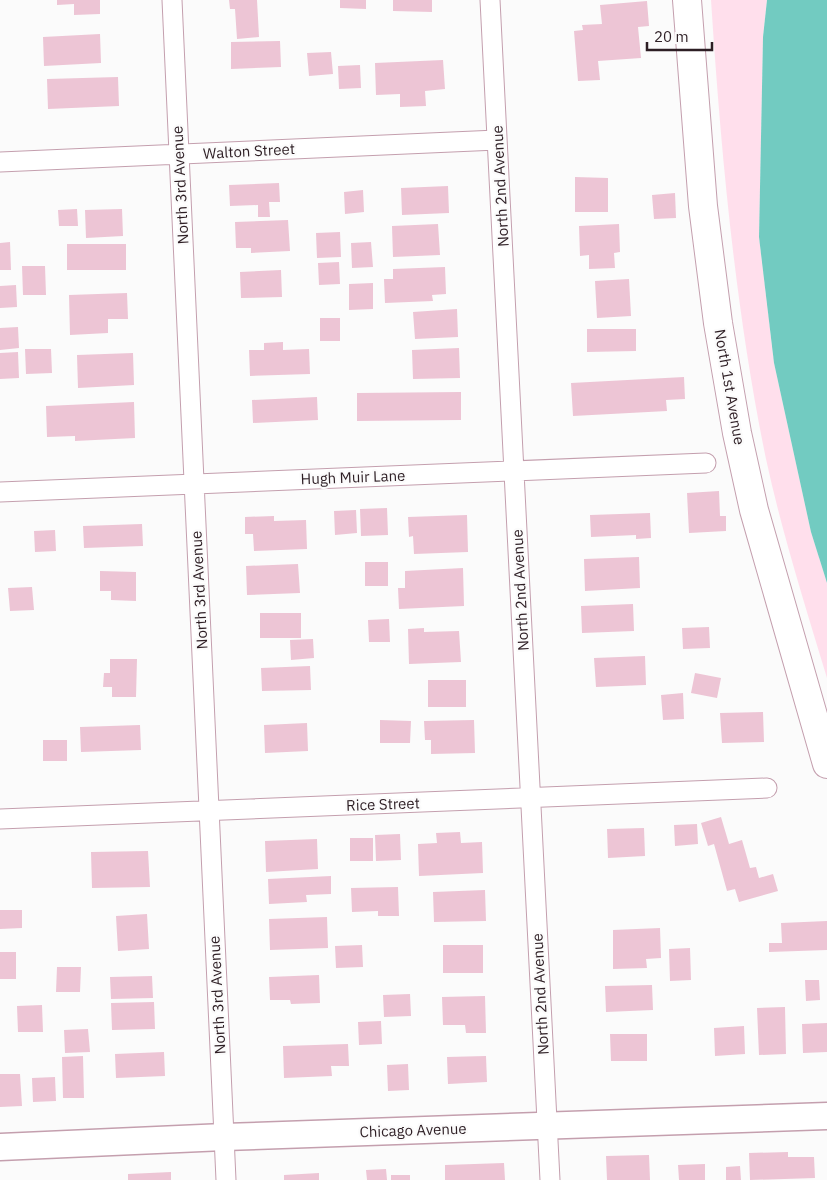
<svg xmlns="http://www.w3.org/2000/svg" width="827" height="1180" font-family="'IBM Plex Sans',sans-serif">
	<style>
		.green { fill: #ffdfec }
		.water { fill: #72cbc1 }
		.building { fill: #edc5d5 }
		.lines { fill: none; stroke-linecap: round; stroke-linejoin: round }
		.street-casing { stroke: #c49fae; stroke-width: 21 }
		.secondary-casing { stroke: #c49fae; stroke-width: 29 }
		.primary-casing { stroke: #c49fae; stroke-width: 30 }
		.street { stroke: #fff; stroke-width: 19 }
		.secondary { stroke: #fff; stroke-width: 26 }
		.primary { stroke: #fff; stroke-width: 28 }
		.labels { text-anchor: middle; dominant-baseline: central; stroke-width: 4.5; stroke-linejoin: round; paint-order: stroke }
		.street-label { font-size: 15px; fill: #2d1e24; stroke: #fbfbfb }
	</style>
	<rect width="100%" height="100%" fill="#fbfbfb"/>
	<path class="green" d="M711 0H767L763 37 759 237 774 363 811 532 827 583V678C805 605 782 533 766 459 735 308 721 153 711 0Z"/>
	<path class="water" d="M767 0H827V583L811 532 774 363 759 237 763 37Z"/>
	<path class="building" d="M57 0H100V14L74 15V4L57 5Z
		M229 0H257L259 37 237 39 235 9H230Z
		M340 0H366V9L340 8Z
		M393 0H432V12L393 11Z
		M647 1 649 26 638 27 641 58 598 61 600 80 578 81 574 31 583 30 582 25 602 24 600 5Z
		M100 34 101 63 44 66 43 37Z
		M280 41 281 67 231 69V42Z
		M331 52 333 74 309 76 307 53Z
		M443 60 445 89 425 91 426 106 400 107V94L376 95 375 63Z
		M360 65 361 88 339 89 338 66Z
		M118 77 119 106 48 109 47 79Z
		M575 177 608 178V212H575Z
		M279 183 280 202H269L270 217H258V205L230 206 229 185Z
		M448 186 449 213 402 215 401 188Z
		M363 190 364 212 345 214 344 192Z
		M675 193 676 218 654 219 652 195Z
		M77 209 78 226H59L58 210Z
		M122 209 123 236 86 238 85 210Z
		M288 220 290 251 251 253V248H236L235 222Z
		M438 224 440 255 393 257 392 226Z
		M619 224 620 252 614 253 615 268 589 269V255L580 256 579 226Z
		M340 232 341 257 317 258 316 233Z
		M10 242 11 270H0V243Z
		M371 242 373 267 352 268 351 243Z
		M67 244H126V270H67Z
		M339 262 340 284 319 285 318 263Z
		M22 266H45L46 295H23Z
		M445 267 446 294 432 295 433 301 385 303 384 279H393V269Z
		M281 270 282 297 241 298 240 272Z
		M629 279 631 316 597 318 595 281Z
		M373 283V309L349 310V284Z
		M16 285 17 307 0 308V286Z
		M127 293 128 319H108V333L70 335 69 295Z
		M457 309 458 337 415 339 413 312Z
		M320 318H340V341H320Z
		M18 327 19 348 0 350V328Z
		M587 329H636V351L587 352Z
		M283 342V350L309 349 310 374 250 376 249 350H264V343Z
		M459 348 460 378 413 379 412 350Z
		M25 349H51L52 373 26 374Z
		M18 352 19 378 0 379V353Z
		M133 353 134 385 78 388 77 355Z
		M684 377 685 399 666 400 667 411 573 416 571 383Z
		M461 392V420L357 421V393Z
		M317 397 318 420 253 423 252 400Z
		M134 402 135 438 75 441V436L47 437 46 406Z
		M719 491 720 516H726V531L689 533 687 493Z
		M387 508 388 535 361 536 360 509Z
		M356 510 357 533 335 535 334 511Z
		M650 513 651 538 636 539V535L591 537 590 515Z
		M467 515 468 552 414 554 413 536 409 537 408 517Z
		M274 516V521L306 520 307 549 254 551 253 534H245V517Z
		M142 524 143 546 84 548 83 526Z
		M55 530 56 551 35 552 34 531Z
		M639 557 640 588 585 591 584 559Z
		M365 562H388V586H365Z
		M298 564 300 593 247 595 246 566Z
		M463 568 464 606 399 609 398 588H405V571Z
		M100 571 136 572V601L111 600V591H100Z
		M32 587 34 610 10 611 8 588Z
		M633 604 634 631 582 633 581 606Z
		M260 613H301V638H260Z
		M389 619 390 642H369L368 620Z
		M709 627 710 648 683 649 682 628Z
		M424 628V632L459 631 461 662 409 664 408 629Z
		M313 639 314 658 291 660 290 640Z
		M645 656 646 685 596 687 594 658Z
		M110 659H137L136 697H112V687H103L104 673H110Z
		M310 666 311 690 262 691 261 668Z
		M695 673 721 678 717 698 691 693Z
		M428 680H466V707H428Z
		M683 693 684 719 663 720 661 695Z
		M763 712 764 742 722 743 720 713Z
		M380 720 411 721 410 743H380Z
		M474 720 475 753 431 754V740H425L424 721Z
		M307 723 308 751 265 753 264 725Z
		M140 725 141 750 81 752 80 727Z
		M43 740H67V761H43Z
		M721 817 729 844 742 840 750 868 756 867 759 878 773 874 778 891 739 902 735 889 727 891 714 844 708 846 701 823Z
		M697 824 698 844 675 846 674 825Z
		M644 828 645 856 608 858 607 829Z
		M460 832 461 843 482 842 483 873 419 876 418 844 437 843 436 833Z
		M400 834 401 860 376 861 375 835Z
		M350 838H373V861H350Z
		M317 839 318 869 266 872 265 841Z
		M148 851 150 887 92 888 91 852Z
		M331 876V894L306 895 307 902 269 904 268 879Z
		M398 887 399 916H378V911L352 912 351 888Z
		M485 890 486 921 434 922 433 892Z
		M0 910H22V928L0 929Z
		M147 914 149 949 118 951 116 916Z
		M327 917 328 948 270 950 269 919Z
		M827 921V950L769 952V943H782L781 923Z
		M660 928 661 958 646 959 647 968 613 969V930Z
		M362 945 363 967 336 968 335 946Z
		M443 945H483V973H443Z
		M690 948 691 980 670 981 669 949Z
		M0 952H16V979H0Z
		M57 967H81L80 992H56Z
		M319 975 320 1003 291 1004 290 1000H270L269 977Z
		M152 976 153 998 111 999 110 977Z
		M805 980H819L820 1000 806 1001Z
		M652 985 653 1010 606 1012 605 986Z
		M410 994 411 1016 384 1017 383 995Z
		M485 996 486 1033H466L465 1025H443L442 997Z
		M154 1002 155 1029 112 1030 111 1003Z
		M42 1005 43 1032H18L17 1006Z
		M785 1007 786 1054 759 1055 757 1008Z
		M381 1021 382 1044 359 1045 358 1022Z
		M827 1023V1052L803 1053 802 1024Z
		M744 1026 745 1054 715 1056 714 1028Z
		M88 1029 90 1052 65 1053 64 1030Z
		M610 1034H647V1061H611Z
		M348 1044 349 1066H331L332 1076 284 1078 283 1046Z
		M164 1052 165 1076 116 1078 115 1054Z
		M83 1056 84 1098H63L62 1057Z
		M486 1056 487 1082 448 1084 447 1057Z
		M408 1064 409 1090 388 1091 387 1065Z
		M0 1074H20L22 1106 0 1107Z
		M55 1077 56 1101 33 1102 32 1078Z
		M788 1152V1157H814L815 1178 750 1180 749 1153Z
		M649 1155 650 1180H607L606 1156Z
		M504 1163 505 1180H445V1165Z
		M705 1164V1180H679L678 1165Z
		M740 1166 741 1180H726V1167Z
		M386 1169 387 1180H367L366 1170Z
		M171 1172V1180H128V1174Z
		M319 1173V1180H284V1175Z
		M391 1175H410V1180H391Z"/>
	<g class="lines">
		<defs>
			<path id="street" d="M172 0 226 1180
				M490 0 550 1180
				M0 162 497 140
				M0 492 706 463
				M0 819 767 788"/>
			<path id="secondary" d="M0 1147 224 1137 827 1116"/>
			<path id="primary" d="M687 0 703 206 718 323 737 433 754 510 827 764"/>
		</defs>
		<use href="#street" class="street-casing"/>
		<use href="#secondary" class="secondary-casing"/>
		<use href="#primary" class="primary-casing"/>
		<use href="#street" class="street"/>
		<use href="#secondary" class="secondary"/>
		<use href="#primary" class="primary"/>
	</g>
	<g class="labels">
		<g class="street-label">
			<text transform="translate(249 151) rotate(-3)">Walton Street</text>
			<text transform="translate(180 185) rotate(-93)">North 3rd Avenue</text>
			<text transform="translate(500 186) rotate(-93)">North 2nd Avenue</text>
			<text transform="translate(730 387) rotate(80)">North 1st Avenue</text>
			<text transform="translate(353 477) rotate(-2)">Hugh Muir Lane</text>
			<text transform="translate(199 590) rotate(-93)">North 3rd Avenue</text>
			<text transform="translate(520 590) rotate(-93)">North 2nd Avenue</text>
			<text transform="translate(383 804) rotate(-2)">Rice Street</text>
			<text transform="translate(540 994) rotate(-93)">North 2nd Avenue</text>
			<text transform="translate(217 995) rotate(-93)">North 3rd Avenue</text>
			<text transform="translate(413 1130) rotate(-2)">Chicago Avenue</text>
		</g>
	</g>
	<path d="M647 42v8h65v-8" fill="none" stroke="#2d1e24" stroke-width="2.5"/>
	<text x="654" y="42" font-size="15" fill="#2d1e24" stroke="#fbfbfb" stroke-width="4" paint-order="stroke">20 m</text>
</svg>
